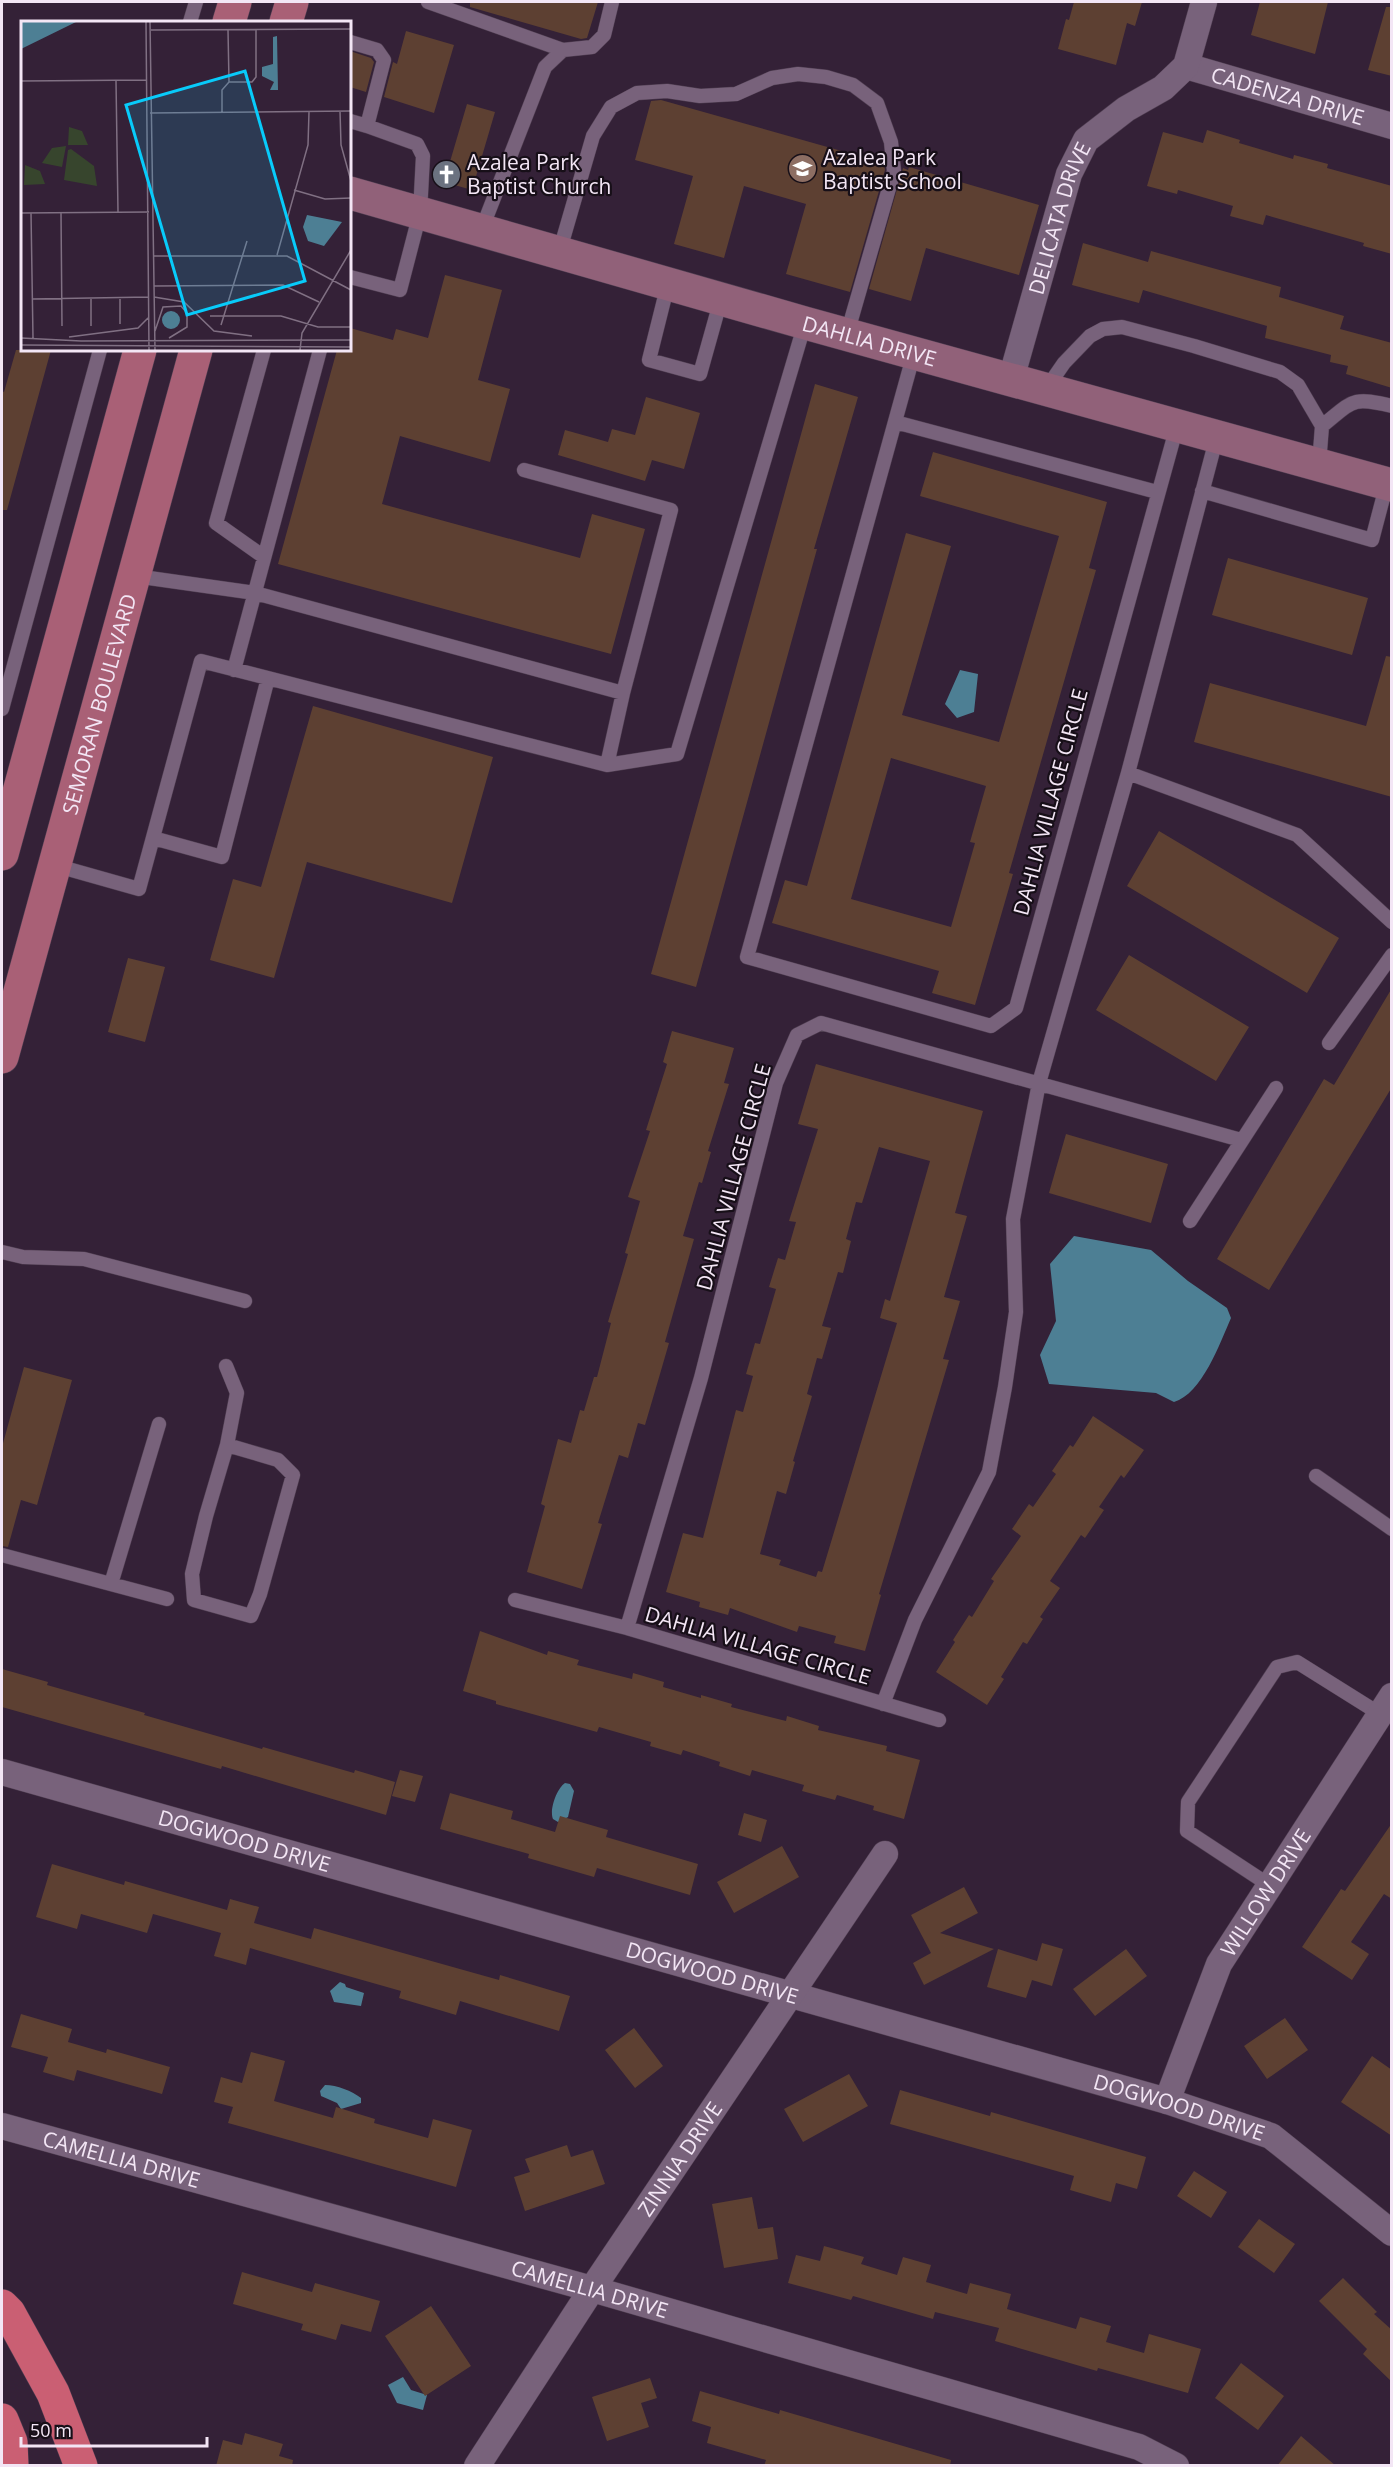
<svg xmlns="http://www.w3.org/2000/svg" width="1393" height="2467" font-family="'Open Sans',sans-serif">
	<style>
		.water { fill: #4d7f94 }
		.building { fill: #5d4032; fill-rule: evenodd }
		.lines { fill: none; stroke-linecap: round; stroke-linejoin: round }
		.lane-casing { stroke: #503f52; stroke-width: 15 }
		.street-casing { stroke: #503f52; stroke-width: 27 }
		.secondary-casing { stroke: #503f52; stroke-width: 34 }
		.primary-casing { stroke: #503f52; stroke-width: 34 }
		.highway-casing { stroke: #503f52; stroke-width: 34 }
		.lane { stroke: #78627b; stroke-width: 14 }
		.street { stroke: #78627b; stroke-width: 26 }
		.secondary { stroke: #916179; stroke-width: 33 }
		.primary { stroke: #a96076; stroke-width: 33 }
		.highway { stroke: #ca5f73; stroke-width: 33 }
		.labels { text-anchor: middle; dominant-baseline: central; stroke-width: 4.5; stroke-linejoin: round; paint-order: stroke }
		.street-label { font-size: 21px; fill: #f3e6f5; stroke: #170f18 }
		.poi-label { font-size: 21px; fill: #f3e6f5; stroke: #170f18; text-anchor: start }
		.inset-road { fill: none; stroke: #807083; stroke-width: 1.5 }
		.view { fill: #08cbfa; fill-opacity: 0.15; stroke: #08cbfa; stroke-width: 3 }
		.inset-edge { fill: none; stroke: #f3e6f5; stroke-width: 3 }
	</style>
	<rect width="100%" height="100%" fill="#342137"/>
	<path class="water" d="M960 670 978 674 974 712 957 718 945 704Z
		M1074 1236 1151 1250 1188 1281 1227 1308 1231 1318C1220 1343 1202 1394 1174 1402L1156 1393 1049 1384 1040 1355 1056 1321 1050 1264Z
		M565 1783 570 1784 574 1791 568 1817 558 1822 553 1819C549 1810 557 1788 565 1783Z
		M340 1982 345 1984 346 1987 364 1993 361 2006 334 2002 330 1991Z
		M325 2085C337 2085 352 2091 361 2098V2103L341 2109 337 2103 321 2096 320 2091Z
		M403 2377 411 2390 427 2395 423 2410 397 2403 388 2385Z"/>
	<path class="building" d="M470 2H598L587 38 581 39 470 7Z
		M1074 2H1142L1135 26 1127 23 1116 65 1058 49 1066 19 1069 20Z
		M1260 2H1328L1315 54 1251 35Z
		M1386 7H1392V76L1368 70Z
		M406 31 454 45 434 113 384 97 393 62 397 64Z
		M350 51 371 58 374 62 366 92 350 87Z
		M661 100 884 163 885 170 850 292 786 274 806 204 744 186 724 258 674 244 693 176 635 160 651 101Z
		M467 104 495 112 472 190 444 182Z
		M1207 130 1240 140 1239 143 1293 159 1294 155 1328 164 1327 168 1392 186V254L1363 246 1364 243 1266 215 1263 225 1230 216 1233 206 1178 190 1177 194 1147 186 1163 132 1203 143Z
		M909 167 1039 205 1019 275 926 248 911 301 869 289 903 168 908 170Z
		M1083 243 1148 262 1151 251 1281 287 1279 297 1344 316 1340 329 1392 343V388L1346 374 1348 366 1330 362 1331 355 1265 338 1267 326 1143 290 1139 303 1072 285Z
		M445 275 502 290 478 380 510 389 490 462 400 436 382 504 580 558 592 514 645 529 611 654 278 564 337 350H350V328L393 340 396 329 428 338Z
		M16 350H51L7 510H2V391L4 392Z
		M815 384 858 397 814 549H817L696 987 651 974Z
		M646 397 700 413 684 469 652 460 645 481 558 455 565 430 608 442 612 429 635 435Z
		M933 452 1107 502 1089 568 1096 570 1009 873 1013 874 975 1005 932 993 939 971 772 923 785 880 807 886 906 533 951 546 902 715 999 742 1059 536 920 496ZM891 758 986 786 970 842 975 843 951 927 851 899Z
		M1228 558 1368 598 1352 655 1212 615Z
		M1386 656 1392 657V797L1194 742 1210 683 1366 726Z
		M313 706 493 757 452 903 307 862 274 978 210 960 233 879 261 887Z
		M1159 831 1339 938 1307 993 1127 886Z
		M1129 955 1249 1027 1216 1081 1096 1010Z
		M128 958 165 967 145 1042 108 1032Z
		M1392 988V1087L1269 1290 1217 1259 1324 1079 1334 1085Z
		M672 1031 734 1048 724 1083 729 1084 708 1151 711 1152 702 1183 699 1182 683 1236 694 1239 665 1342 669 1343 660 1374 645 1425 638 1423 628 1458 619 1455 598 1523 602 1524 582 1589 527 1572 545 1506 541 1504 558 1439 571 1443 580 1410 584 1411 594 1377H597L611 1323 608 1322 628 1254 625 1253 640 1201 628 1197 650 1131 646 1130 667 1064 663 1062Z
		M816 1064 983 1111 955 1213 967 1216 944 1297 960 1301 943 1359 949 1360 879 1594 881 1595 865 1651 834 1643 836 1636 799 1626 797 1632 730 1608 728 1615 699 1607 700 1602 666 1592 683 1533 703 1538 736 1410 743 1412 753 1376 746 1374 755 1343 760 1344 776 1289 769 1287 778 1258 785 1260 796 1222 789 1221 818 1129 798 1124ZM879 1147 930 1161 890 1301 885 1299 880 1318 897 1323 822 1572 818 1571 816 1577 779 1565 781 1560 760 1554 777 1491 786 1494 795 1462 793 1461 812 1396 807 1394 817 1358 822 1359 831 1328 822 1326 838 1272 843 1273 851 1241 846 1239 856 1202 862 1203Z
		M1066 1134 1168 1164 1151 1223 1049 1193Z
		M24 1367 72 1380 37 1505 21 1500 8 1547 2 1546V1447Z
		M1093 1416 1144 1450 1124 1478 1121 1475 1099 1507 1104 1510 1085 1538 1081 1535 1050 1581 1060 1588 1040 1617 1043 1619 1027 1644 1023 1642 1001 1677 1004 1679 987 1705 936 1672 955 1642 953 1640 969 1615 972 1617 994 1581 991 1579 1021 1536 1012 1529 1029 1504 1033 1507 1056 1474 1052 1471 1070 1445 1073 1447Z
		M480 1631 547 1655 548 1651 579 1660 577 1665 632 1679 633 1673 664 1682 663 1687 701 1698V1695L732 1704 731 1707 786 1721 787 1716 819 1726 818 1730 887 1746 886 1751 920 1760 904 1819 873 1810 874 1806 837 1795 835 1800 802 1791 804 1785 752 1770 750 1776 719 1766 720 1762 683 1750 681 1755 650 1746 651 1742 599 1727 597 1732 496 1704V1701L463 1691Z
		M2 1669 48 1682 47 1685 145 1713 144 1715 262 1749 263 1747 354 1773 355 1770 395 1782 386 1815 222 1766 221 1769 2 1707Z
		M400 1770 423 1776 415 1802 392 1796Z
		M450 1793 513 1811 511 1819 555 1832 560 1816 608 1830 606 1837 698 1864 690 1895 597 1868 594 1877 528 1858 529 1854 440 1829Z
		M744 1813 767 1820 761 1842 738 1835Z
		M1392 1823V1899L1384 1894 1351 1942 1369 1954 1352 1980 1302 1947 1341 1889 1345 1891Z
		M782 1846 799 1877 734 1913 717 1882Z
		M52 1864 124 1885 125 1881 227 1910 230 1899 259 1907 254 1923 311 1939 314 1928 499 1980 500 1975 570 1996 559 2031 460 2001 456 2015 399 1998 401 1991 250 1948 246 1965 214 1956 221 1933 153 1914 147 1933 81 1914 77 1929 36 1917Z
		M964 1887 978 1913 940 1933 994 1949 924 1985 913 1963 931 1953 911 1915Z
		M1042 1943 1063 1949 1052 1986 1032 1980 1026 1998 987 1987 998 1949 1037 1961Z
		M1126 1949 1147 1976 1095 2016 1073 1989Z
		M21 2014 72 2029 68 2042 106 2053 107 2049 170 2067 162 2094 77 2070 74 2081 43 2072 48 2057 11 2047Z
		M1285 2018 1308 2050 1267 2079 1244 2046Z
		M634 2028 663 2066 635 2088 605 2050Z
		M251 2052 285 2061 274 2101 333 2118 336 2107 375 2119 374 2123 428 2138 433 2119 472 2130 456 2187 228 2123 233 2107 214 2102 221 2077 242 2083Z
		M1372 2056 1392 2070V2136L1341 2102Z
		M849 2074 868 2106 803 2142 784 2109Z
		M900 2090 990 2116 991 2112 1146 2157 1137 2189 1116 2183 1111 2202 1070 2190 1074 2176 890 2124Z
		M567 2145 571 2157 593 2150 605 2184 525 2211 514 2177 530 2172 525 2159Z
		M1194 2171 1227 2192 1211 2218 1177 2196Z
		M752 2197 758 2229 773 2227 778 2259 724 2268 712 2204Z
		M1259 2219 1295 2244 1274 2273 1238 2247Z
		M824 2246 864 2257 861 2264 897 2275 903 2257 931 2265 926 2282 967 2294 970 2283 1011 2294 1007 2309 1076 2329 1080 2317 1111 2326 1106 2342 1144 2353 1149 2334 1201 2349 1188 2393 1098 2368 1097 2371 995 2341 999 2328 935 2312 933 2319 853 2296 851 2300 788 2283 796 2255 820 2261Z
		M242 2272 312 2292 315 2283 380 2301 371 2332 341 2324 336 2340 301 2330 303 2324 233 2304Z
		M1343 2278 1377 2312 1374 2314 1392 2330V2382L1363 2354 1367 2349 1319 2301Z
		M431 2306 471 2366 425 2396 385 2336Z
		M1241 2363 1284 2396 1258 2430 1215 2398Z
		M650 2378 657 2398 641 2403 649 2427 607 2441 592 2397Z
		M700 2391 779 2414 780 2410 951 2460 950 2466H764L766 2460 707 2443 711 2427 692 2421Z
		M245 2433 283 2444 279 2456 293 2460 292 2466H216L223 2440 242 2445Z
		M1301 2436 1336 2466H1277Z"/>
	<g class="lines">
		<defs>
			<path id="lane" d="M428 2 563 50 592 47 604 35 612 2
				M190 22 196 2
				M350 42 377 50 384 60 367 126 417 144 423 156 420 213 400 290 350 277
				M350 121 367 126
				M481 231 545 67 563 50
				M559 253 593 136 611 107 637 93 667 91 700 96 736 94 772 78 798 74 826 77 853 85 877 103 891 142 894 171 847 334
				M668 284 649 360 700 374 721 299
				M264 350 216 523 264 557
				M914 353 747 957 991 1026 1016 1008 1177 426
				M1046 389 1064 363 1090 336 1103 329 1122 327 1194 346 1280 372 1298 385 1322 426 1319 464
				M895 422 1157 492
				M1322 426C1353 401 1351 396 1392 406
				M524 470 671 510 623 693
				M1202 491 1372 540 1387 483
				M135 576 255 593 623 693 607 765
				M234 670 320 350
				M2 709 100 350
				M1128 773 1297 835 1392 922
				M153 838 222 857 268 678
				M54 865 139 889 201 661 607 765 677 754 805 323
				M1329 1043 1392 955
				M1190 1221 1276 1088
				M2 1252 23 1257 84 1259 245 1301
				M226 1366 237 1393 227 1445 206 1516 192 1574 194 1600 251 1616 260 1594 293 1475 278 1460 227 1445
				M1316 1476 1392 1529
				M2 1555 167 1599
				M111 1584 159 1424
				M515 1600 627 1628 939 1720
				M627 1628 701 1378 776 1083 797 1035 821 1023 1241 1140
				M883 1704 915 1620 989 1472 1005 1387 1016 1312 1013 1219 1039 1083 1128 773 1217 436
				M1269 1885 1187 1831 1188 1802 1277 1667 1297 1662 1380 1714"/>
			<g id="street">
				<path id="s1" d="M1186 66 1392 126"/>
				<path id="s2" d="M1011 379 1069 174 1086 140 1126 109 1163 88 1186 66 1204 2"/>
				<path id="s3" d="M2 1772 1167 2101 1271 2136 1392 2233"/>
				<path id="s4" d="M1167 2101 1219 1964 1392 1696"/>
				<path id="s5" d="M2 2126 592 2289 1139 2447 1176 2466"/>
				<path id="s6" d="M477 2466 592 2289 885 1854"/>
			</g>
			<g id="secondary">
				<path id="s7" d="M350 193 805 323 1392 485"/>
			</g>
			<g id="primary">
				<path d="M229 22 235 2"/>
				<path d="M286 22 292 2"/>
				<path d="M2 854 140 350"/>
				<path id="s8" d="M2 1057 196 350"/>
			</g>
			<path id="highway" d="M2 2306 9 2313 53 2393 81 2466
				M2 2420 11 2442 12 2466"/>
		</defs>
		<use href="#lane" class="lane-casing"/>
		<use href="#street" class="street-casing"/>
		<use href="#secondary" class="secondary-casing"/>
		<use href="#primary" class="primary-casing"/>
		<use href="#highway" class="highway-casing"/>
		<use href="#lane" class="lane"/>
		<use href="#street" class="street"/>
		<use href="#secondary" class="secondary"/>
		<use href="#primary" class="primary"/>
		<use href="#highway" class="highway"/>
	</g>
	<defs>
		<symbol id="school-disc" viewBox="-11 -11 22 22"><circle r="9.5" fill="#8d6e63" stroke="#170f18"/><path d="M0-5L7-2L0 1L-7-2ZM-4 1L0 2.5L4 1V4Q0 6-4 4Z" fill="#fff"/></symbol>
		<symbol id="church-disc" viewBox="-11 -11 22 22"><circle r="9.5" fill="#6b7280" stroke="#170f18"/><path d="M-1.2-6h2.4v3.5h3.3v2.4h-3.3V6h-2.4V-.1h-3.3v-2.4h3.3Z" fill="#fff"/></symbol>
	</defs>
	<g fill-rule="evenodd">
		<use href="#school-disc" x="786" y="152" width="33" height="33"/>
		<use href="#church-disc" x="430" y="158" width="33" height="33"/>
	</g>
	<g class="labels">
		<g class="street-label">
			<text stroke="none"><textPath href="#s1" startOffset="106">CADENZA DRIVE</textPath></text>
			<text stroke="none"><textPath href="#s2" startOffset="168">DELICATA DRIVE</textPath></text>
			<text stroke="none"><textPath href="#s7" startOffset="540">DAHLIA DRIVE</textPath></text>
			<text stroke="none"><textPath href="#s8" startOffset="366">SEMORAN BOULEVARD</textPath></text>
			<text transform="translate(1050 802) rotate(-75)">DAHLIA VILLAGE CIRCLE</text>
			<text transform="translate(733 1177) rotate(-75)">DAHLIA VILLAGE CIRCLE</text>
			<text transform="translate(758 1645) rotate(16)">DAHLIA VILLAGE CIRCLE</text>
			<text stroke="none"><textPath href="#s3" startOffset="252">DOGWOOD DRIVE</textPath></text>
			<text stroke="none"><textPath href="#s4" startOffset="232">WILLOW DRIVE</textPath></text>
			<text stroke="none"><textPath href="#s3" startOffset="738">DOGWOOD DRIVE</textPath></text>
			<text stroke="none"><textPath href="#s3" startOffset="1224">DOGWOOD DRIVE</textPath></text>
			<text stroke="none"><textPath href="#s5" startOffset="124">CAMELLIA DRIVE</textPath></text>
			<text stroke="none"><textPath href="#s6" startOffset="368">ZINNIA DRIVE</textPath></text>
			<text stroke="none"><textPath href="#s5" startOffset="610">CAMELLIA DRIVE</textPath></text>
		</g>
		<g class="poi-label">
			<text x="823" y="157">Azalea Park<tspan x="823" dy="24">Baptist School</tspan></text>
			<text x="467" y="162">Azalea Park<tspan x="467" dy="24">Baptist Church</tspan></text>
		</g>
	</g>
	<g transform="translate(21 21)">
		<rect width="330" height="330" fill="#342137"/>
		<path d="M48 106 61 110 67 124H47ZM45 125 41 146 21 142 31 127ZM50 128 73 145 76 165 43 159 47 129ZM4 144 19 150 24 163 3 164Z" fill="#37452d"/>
		<path d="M0 1H55L0 28ZM256 15 257 69H249L253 61 241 55V46L252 43V16ZM286 194 321 201 303 225 287 220 282 206ZM141 299a9 9 0 1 1 18 0a9 9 0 1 1-18 0Z" fill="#4d7f94"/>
		<path class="inset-road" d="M125 1 128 329M129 1 134 329M130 9 330 8M0 60 125 59M95 60 97 191M208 61H231L235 56V9M319 90 320 124 330 160M201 91V69L208 61 207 9M129 92 330 90M273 169 304 178 330 177M0 192 128 191M10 192 12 317M40 192 41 305M256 234 287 124 288 91M132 235H266L330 269M133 265 262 264 298 281M133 276 163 281 193 310 231 315M11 278 128 276M70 278V305M99 278V303M189 295H260L297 306H330M200 304 226 220M134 310 142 286 160 285 166 292V306L148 317M48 316 117 307 128 296M0 317 60 320 330 319M0 324 330 326M279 329 281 312 330 229"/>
		<path class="view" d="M224 50 284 260 166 294 105 84Z"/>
		<rect width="330" height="330" class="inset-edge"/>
	</g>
	<rect width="1393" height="2467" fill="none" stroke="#f3e6f5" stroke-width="6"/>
	<path d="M21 2437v9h186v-9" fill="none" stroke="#f3e6f5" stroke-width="3"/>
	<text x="30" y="2437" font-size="18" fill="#f3e6f5" stroke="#170f18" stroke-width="4.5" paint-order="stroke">50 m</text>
</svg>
